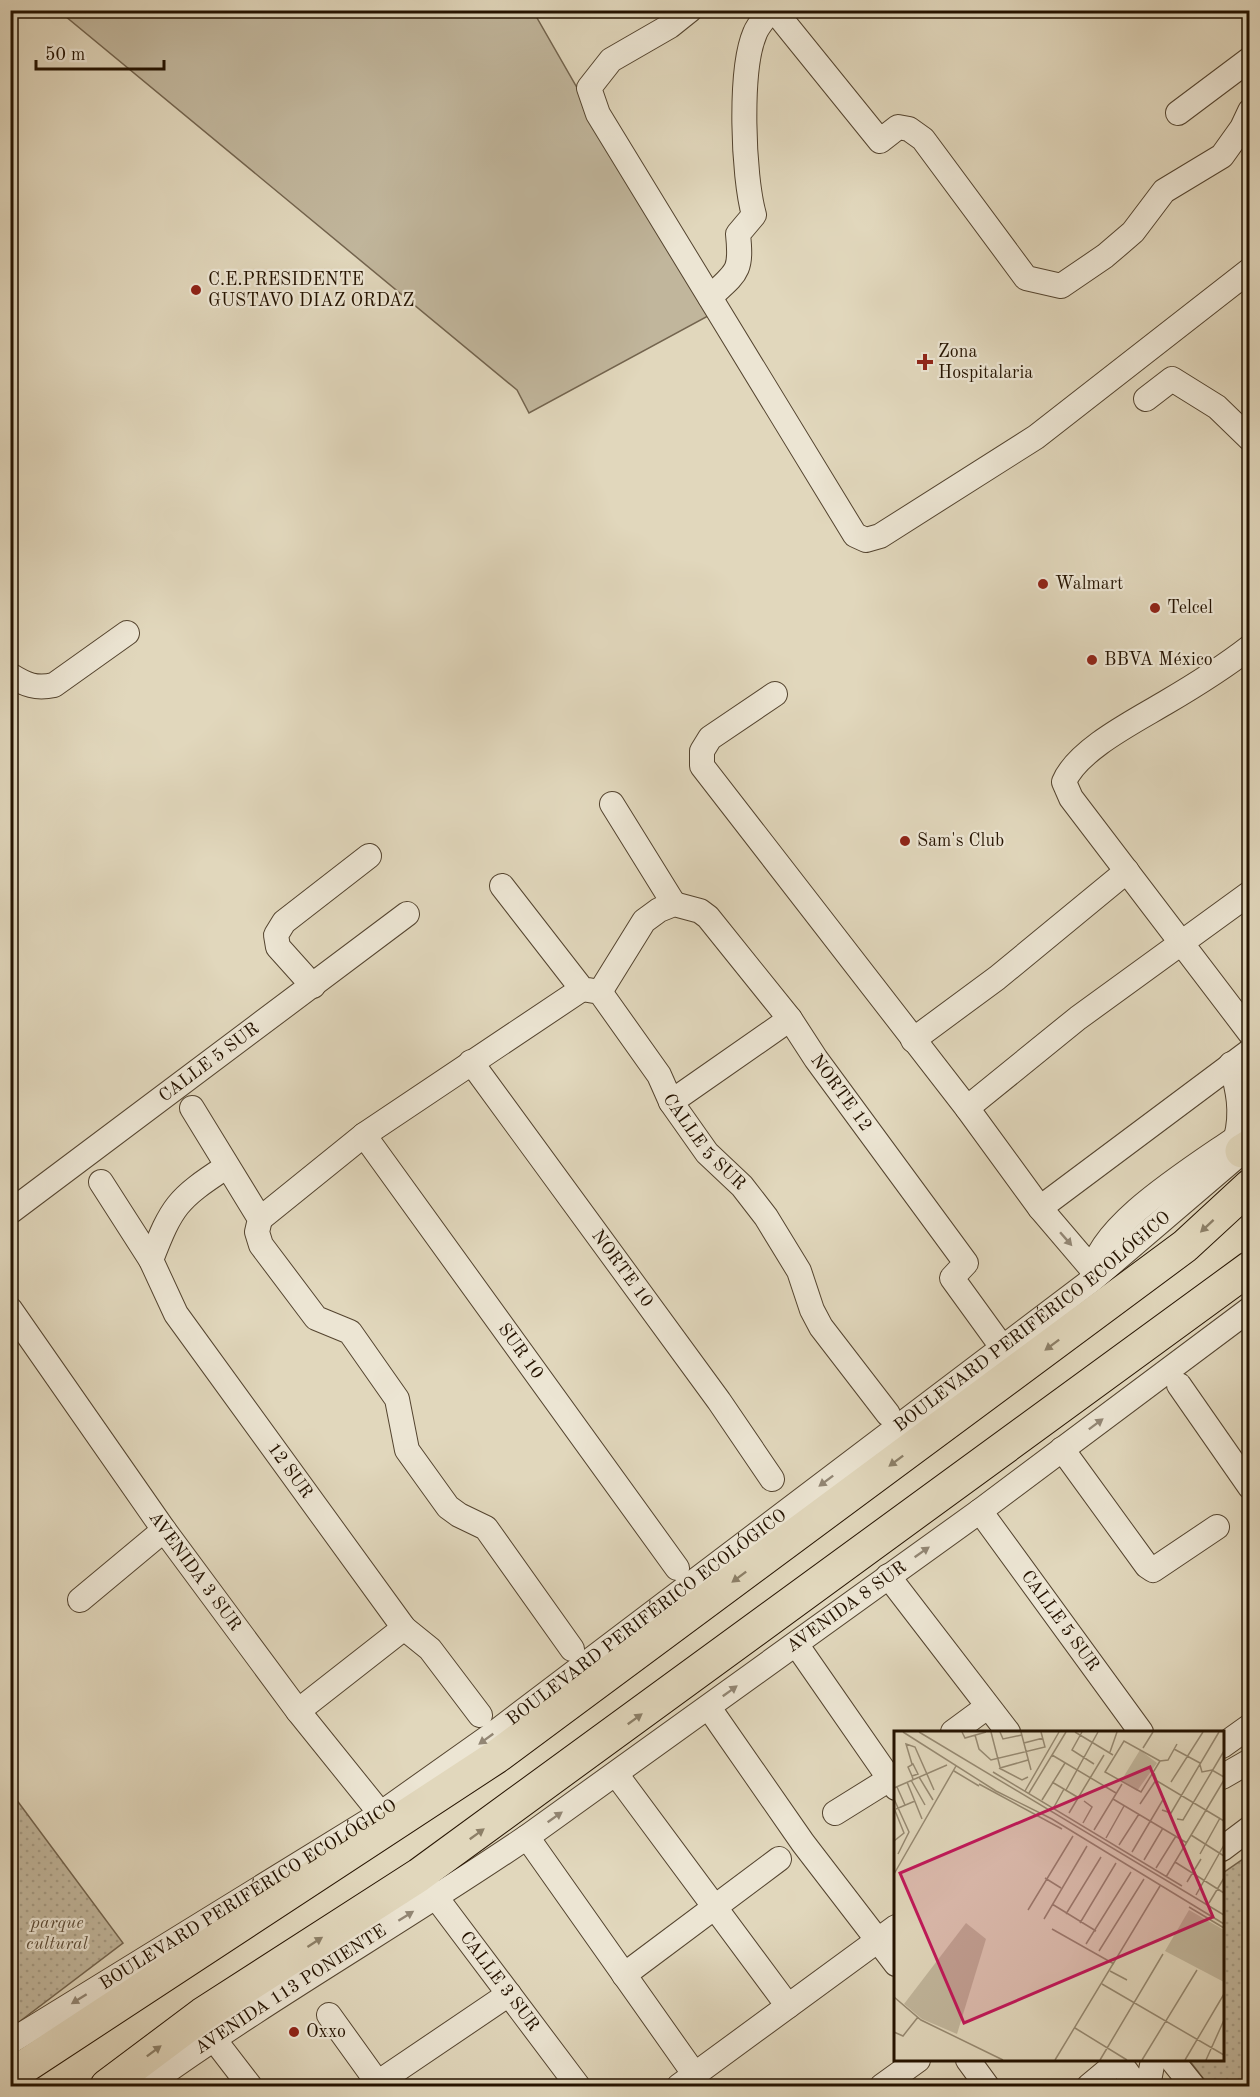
<svg xmlns="http://www.w3.org/2000/svg" width="1260" height="2097" font-family="'Old Standard TT',serif">
	<style>
		.park { fill: url(#park-dots); stroke: #73644e; stroke-width: 1.5 }
		.pitch { fill: #c1b69c; stroke: #73644e; stroke-width: 1.5 }
		.lines { fill: none; stroke-linecap: round; stroke-linejoin: round }
		.minor-casing { stroke: #54442f; stroke-width: 26 }
		.highway-casing { stroke: #251300; stroke-width: 35 }
		.minor { stroke: #ece5d3; stroke-width: 24 }
		.highway { stroke: #e1d7bc; stroke-width: 33 }
		.oneway { fill: #8c7f67 }
		.oneway2 { fill: #928674 }
		.poi-dot { fill: #8f2418; stroke: #ece5d3; stroke-width: 2 }
		.labels { text-anchor: middle; dominant-baseline: central; stroke-width: 4.5; stroke-linejoin: round; paint-order: stroke }
		.poi-label { font-size: 18px; fill: #251300; stroke: #ece5d3; text-anchor: start }
		.street-label { font-size: 18px; fill: #251300; stroke: #ece5d3 }
		.park-label { font-size: 18px; font-style: italic; fill: #5c4c37; stroke: #ece5d3 }
		.inset-road { fill: none; stroke: #968971; stroke-width: 1.5 }
		.view { fill: #c2185b; fill-opacity: 0.15; stroke: #c2185b; stroke-width: 3 }
		.inset-edge { fill: none; stroke: #251300; stroke-width: 3 }
	</style>
	<defs>
		<pattern id="park-dots" width="8" height="8" patternUnits="userSpaceOnUse" patternTransform="scale(1.5)"><rect width="8" height="8" fill="#c1b69c"/><path d="M2 2h.1M6 6h.1" fill="none" stroke="#a69c85" stroke-width="1.8" stroke-linecap="round"/></pattern>
	</defs>
	<rect width="100%" height="100%" fill="#e1d7bc"/>
	<filter id="stains"><feTurbulence type="fractalNoise" baseFrequency=".00333" numOctaves="4"/><feColorMatrix values="0 0 0 0 .2 0 0 0 0 .09 0 0 0 0 .02 0 0 0 .5 -.17"/></filter>
	<radialGradient id="worn" r=".72"><stop offset=".6" stop-color="#630" stop-opacity="0"/><stop offset="1" stop-color="#630" stop-opacity=".3"/></radialGradient>
	<path class="park" d="M10 1791 123 1943 11 2028H10Z
		M1249 1855V2086H1209L1189 2060H1222L1223 1873Z"/>
	<path class="pitch" d="M59 11H533L708 316 529 413 517 390Z"/>
	<g class="lines">
		<defs>
			<g id="minor">
				<path d="M690 10 670 26 611 60 589 88 598 114 855 535 866 540 880 536 1036 437 1250 270"/>
				<path d="M774 10 880 141 898 127 909 129 923 139 1026 278 1061 286 1105 256 1133 232 1164 191 1222 156 1242 128 1250 111"/>
				<path d="M1178 113 1250 59"/>
				<path d="M710 297C737 272 742 272 738 234L754 215C743 176 739 70 755 33 758 25 766 17 771 10"/>
				<path d="M1146 399 1172 379 1217 407 1250 439"/>
				<path d="M1250 647C1223 668 1194 686 1165 703 1135 721 1077 750 1064 782L1071 798 1250 1033"/>
				<path d="M10 675C26 685 36 689 54 685L127 633"/>
				<path d="M775 694 710 738 702 751V766L967 1108 1040 1208 1092 1269"/>
				<path d="M612 804 674 904"/>
				<path id="s1" d="M502 886 582 989 600 992 659 1075 671 1102 707 1153 742 1186 766 1217 799 1271 812 1310 821 1327 888 1414"/>
				<path d="M313 986 278 947 276 935 284 922 369 856"/>
				<path id="s2" d="M600 992 644 921 659 910 674 904 700 911 708 917 790 1019 816 1059 966 1263 952 1278 1002 1347"/>
				<path d="M913 1040 997 978 1127 871"/>
				<path id="s3" d="M471 1062 719 1401 772 1479"/>
				<path d="M1231 1064C1238 1090 1243 1111 1236 1138"/>
				<path d="M671 1102 790 1019"/>
				<path d="M192 1108 260 1219 257 1232 261 1245 316 1318 350 1332 397 1399 407 1450 448 1507 459 1515 486 1528 572 1649"/>
				<path d="M967 1108 1078 1018 1250 893"/>
				<path id="s4" d="M364 1135 677 1568"/>
				<path id="s5" d="M101 1182 151 1260 176 1314 404 1628 430 1649 480 1715"/>
				<path d="M1040 1208 1250 1051"/>
				<path id="s6" d="M10 1212 407 914"/>
				<path d="M260 1219 364 1135 582 989"/>
				<path d="M151 1260C172 1206 177 1199 226 1167"/>
				<path d="M1092 1277C1094 1224 1209 1159 1250 1128"/>
				<path id="s7" d="M10 1309 164 1530 298 1711 389 1824"/>
				<path d="M1179 1385 1250 1487"/>
				<path d="M1062 1449 1147 1566 1153 1570 1217 1527"/>
				<path id="s8" d="M980 1511 1141 1732"/>
				<path d="M888 1576 1008 1732"/>
				<path d="M80 1600 164 1530"/>
				<path d="M796 1644 896 1788"/>
				<path d="M298 1711 404 1628"/>
				<path d="M714 1715 803 1843 896 1964"/>
				<path d="M953 1732 987 1707"/>
				<path d="M1222 1746 1250 1726"/>
				<path d="M616 1774 788 2006"/>
				<path d="M1222 1777 1250 1761"/>
				<path d="M835 1813 896 1775"/>
				<path d="M527 1837 695 2075"/>
				<path d="M1222 1849 1250 1828"/>
				<path id="s9" d="M426 1884 578 2086"/>
				<path d="M624 1975 779 1859"/>
				<path d="M329 2015 380 2086"/>
				<path d="M213 2038 250 2086"/>
				<path id="s10" d="M10 2042 380 1814 497 1731 1092 1280 1250 1145"/>
				<path d="M968 2060 987 2086"/>
				<path d="M1118 2060 1137 2086"/>
				<path d="M1172 2060 1193 2086"/>
				<path id="s11" d="M146 2086C270 1997 402 1922 527 1837L980 1511 1250 1309"/>
				<path d="M373 2086 509 1994"/>
				<path d="M679 2086 896 1927"/>
				<path d="M882 2086 918 2060"/>
				<path d="M1089 2086 1119 2061"/>
				<path d="M1148 2086 1153 2060"/>
			</g>
			<path id="highway" d="M1242 1151 1250 1146
				M10 2076 496 1757 1185 1246 1250 1186
				M107 2086 203 2014 419 1875 1250 1268"/>
		</defs>
		<use href="#minor" class="minor-casing"/>
		<use href="#highway" class="highway-casing"/>
		<use href="#minor" class="minor"/>
		<use href="#highway" class="highway"/>
	</g>
	<defs><path id="oneway-solid" d="M-6-.8H1V-3.2L6.5 0L1 3.2V.8H-6Z" transform="scale(1.5)"/></defs>
	<g class="oneway">
		<use href="#oneway-solid" transform="translate(1207 1226) rotate(137)"/>
		<use href="#oneway-solid" transform="translate(1052 1345) rotate(143)"/>
		<use href="#oneway-solid" transform="translate(896 1461) rotate(143)"/>
		<use href="#oneway-solid" transform="translate(739 1577) rotate(143)"/>
		<use href="#oneway-solid" transform="translate(635 1719) rotate(-36)"/>
		<use href="#oneway-solid" transform="translate(477 1834) rotate(-36)"/>
		<use href="#oneway-solid" transform="translate(315 1942) rotate(-33)"/>
		<use href="#oneway-solid" transform="translate(154 2051) rotate(-37)"/>
	</g>
	<g class="oneway2">
		<use href="#oneway-solid" transform="translate(1066 1239) rotate(49)"/>
		<use href="#oneway-solid" transform="translate(1096 1424) rotate(-37)"/>
		<use href="#oneway-solid" transform="translate(826 1481) rotate(143)"/>
		<use href="#oneway-solid" transform="translate(922 1552) rotate(-35)"/>
		<use href="#oneway-solid" transform="translate(730 1691) rotate(-36)"/>
		<use href="#oneway-solid" transform="translate(486 1739) rotate(144)"/>
		<use href="#oneway-solid" transform="translate(555 1817) rotate(-35)"/>
		<use href="#oneway-solid" transform="translate(406 1916) rotate(-32)"/>
		<use href="#oneway-solid" transform="translate(79 1999) rotate(148)"/>
	</g>
	<g class="poi-dot">
		<circle cx="196" cy="290" r="6"/>
		<path d="M922 353h6v6h6v6h-6v6h-6v-6h-6v-6h6z"/>
		<circle cx="1043" cy="584" r="6"/>
		<circle cx="1155" cy="608" r="6"/>
		<circle cx="1092" cy="660" r="6"/>
		<circle cx="905" cy="841" r="6"/>
		<circle cx="294" cy="2032" r="6"/>
	</g>
	<g class="labels">
		<g class="poi-label">
			<text x="208" y="280">C.E.PRESIDENTE<tspan x="208" dy="21">GUSTAVO DIAZ ORDAZ</tspan></text>
			<text x="938" y="352">Zona<tspan x="938" dy="21">Hospitalaria</tspan></text>
			<text x="1055" y="584">Walmart</text>
			<text x="1167" y="608">Telcel</text>
			<text x="1104" y="660">BBVA México</text>
			<text x="917" y="841">Sam's Club</text>
			<text x="306" y="2032">Oxxo</text>
		</g>
		<g class="street-label">
			<text stroke="none"><textPath href="#s6" startOffset="249">CALLE 5 SUR</textPath></text>
			<text stroke="none"><textPath href="#s2" startOffset="376">NORTE 12</textPath></text>
			<text stroke="none"><textPath href="#s1" startOffset="332">CALLE 5 SUR</textPath></text>
			<text stroke="none"><textPath href="#s3" startOffset="256">NORTE 10</textPath></text>
			<text stroke="none"><textPath href="#s10" startOffset="1252">BOULEVARD PERIFÉRICO ECOLÓGICO</textPath></text>
			<text stroke="none"><textPath href="#s4" startOffset="267">SUR 10</textPath></text>
			<text stroke="none"><textPath href="#s5" startOffset="346">12 SUR</textPath></text>
			<text stroke="none"><textPath href="#s7" startOffset="321">AVENIDA 3 SUR</textPath></text>
			<text stroke="none"><textPath href="#s11" startOffset="849">AVENIDA 8 SUR</textPath></text>
			<text stroke="none"><textPath href="#s10" startOffset="766">BOULEVARD PERIFÉRICO ECOLÓGICO</textPath></text>
			<text stroke="none"><textPath href="#s8" startOffset="136">CALLE 5 SUR</textPath></text>
			<text stroke="none"><textPath href="#s10" startOffset="280">BOULEVARD PERIFÉRICO ECOLÓGICO</textPath></text>
			<text stroke="none"><textPath href="#s9" startOffset="122">CALLE 3 SUR</textPath></text>
			<text stroke="none"><textPath href="#s11" startOffset="174">AVENIDA 113 PONIENTE</textPath></text>
		</g>
		<g class="park-label">
			<text x="57" y="1923">parque<tspan x="57" dy="21">cultural</tspan></text>
		</g>
	</g>
	<g transform="translate(894 1731)">
		<rect width="330" height="330" fill="#e1d7bc"/>
		<path d="M246 19 263 32 243 60 227 50ZM295 179 330 199V251L271 220Z" fill="#c1b69c"/>
		<path d="M72 192 92 208 63 303 28 288 10 273Z" fill="#c1b69c"/>
		<path class="inset-road" d="M9 1 102 60 158 88 330 193M25 1 330 184M68 1 71 7 92 1M97 1 106 36M106 1 109 8 128 4M127 1 137 39M181 1 219 24M188 1 178 19 200 33M81 4 85 18 97 29 151 16 147 1M130 12 149 7M249 17 259 1M280 18 306 32M216 21 223 1M158 24 222 62M266 30 230 10 211 41 247 61 266 30 274 29 283 13M18 33 12 13 21 16 40 59M306 34 308 41 318 39 330 46M105 37 128 49 134 46M106 37 134 29M60 40 85 55M99 41 288 155M260 42 263 50 330 90M18 45 24 43 19 33 14 36 18 45 19 48M25 46 39 69M17 49 31 74M13 51 28 88M158 51 185 67M277 51 309 1M85 53 168 98M3 56 11 74M0 57 53 34M172 59 204 1M131 60 165 1M135 62 172 1M0 68 15 101 4 123M219 68 293 112M148 69 171 32M246 73 262 49M160 76 170 58M0 77 10 102 0 110M2 78 21 70M268 79 277 82 325 1M175 82 210 24M283 88 289 89 330 20M189 92 198 76 190 70M200 99 228 53M297 104 330 125M212 107 230 75M225 114 245 83M238 121 270 67M306 123 326 87M250 129 269 97M281 131 330 162M262 137 282 105M0 143 62 35M272 146 330 49M151 147 167 157M293 151 307 128M302 164 330 114M315 172 330 147M158 173 202 200M295 176 330 197M134 179 179 105M172 183 207 126M150 188 193 115M186 192 222 132M158 198 220 233M192 213 237 141M205 220 250 148M216 240 233 249M208 253 330 324M0 266 27 289 109 329M181 297 233 329M0 301 9 305 24 286M161 329 266 155M206 329 269 223M248 329 303 239M291 329 330 263M312 329 330 289"/>
		<path class="view" d="M256 36 319 186 70 292 6 142Z"/>
		<rect width="330" height="330" class="inset-edge"/>
	</g>
	<rect width="1260" height="2097" fill="none" stroke="#e1d7bc" stroke-width="36"/>
	<rect x="12" y="12" width="1236" height="2073" fill="none" stroke="#251300" stroke-width="3"/>
	<rect x="18" y="18" width="1224" height="2061" fill="none" stroke="#251300" stroke-width="1.5"/>
	<path d="M36 60v9h128v-9" fill="none" stroke="#251300" stroke-width="3"/>
	<text x="45" y="60" font-size="18" fill="#251300" stroke="#ece5d3" stroke-width="4.5" paint-order="stroke">50 m</text>
	<rect width="100%" height="100%" filter="url(#stains)"/>
	<rect width="100%" height="100%" fill="url(#worn)"/>
</svg>
